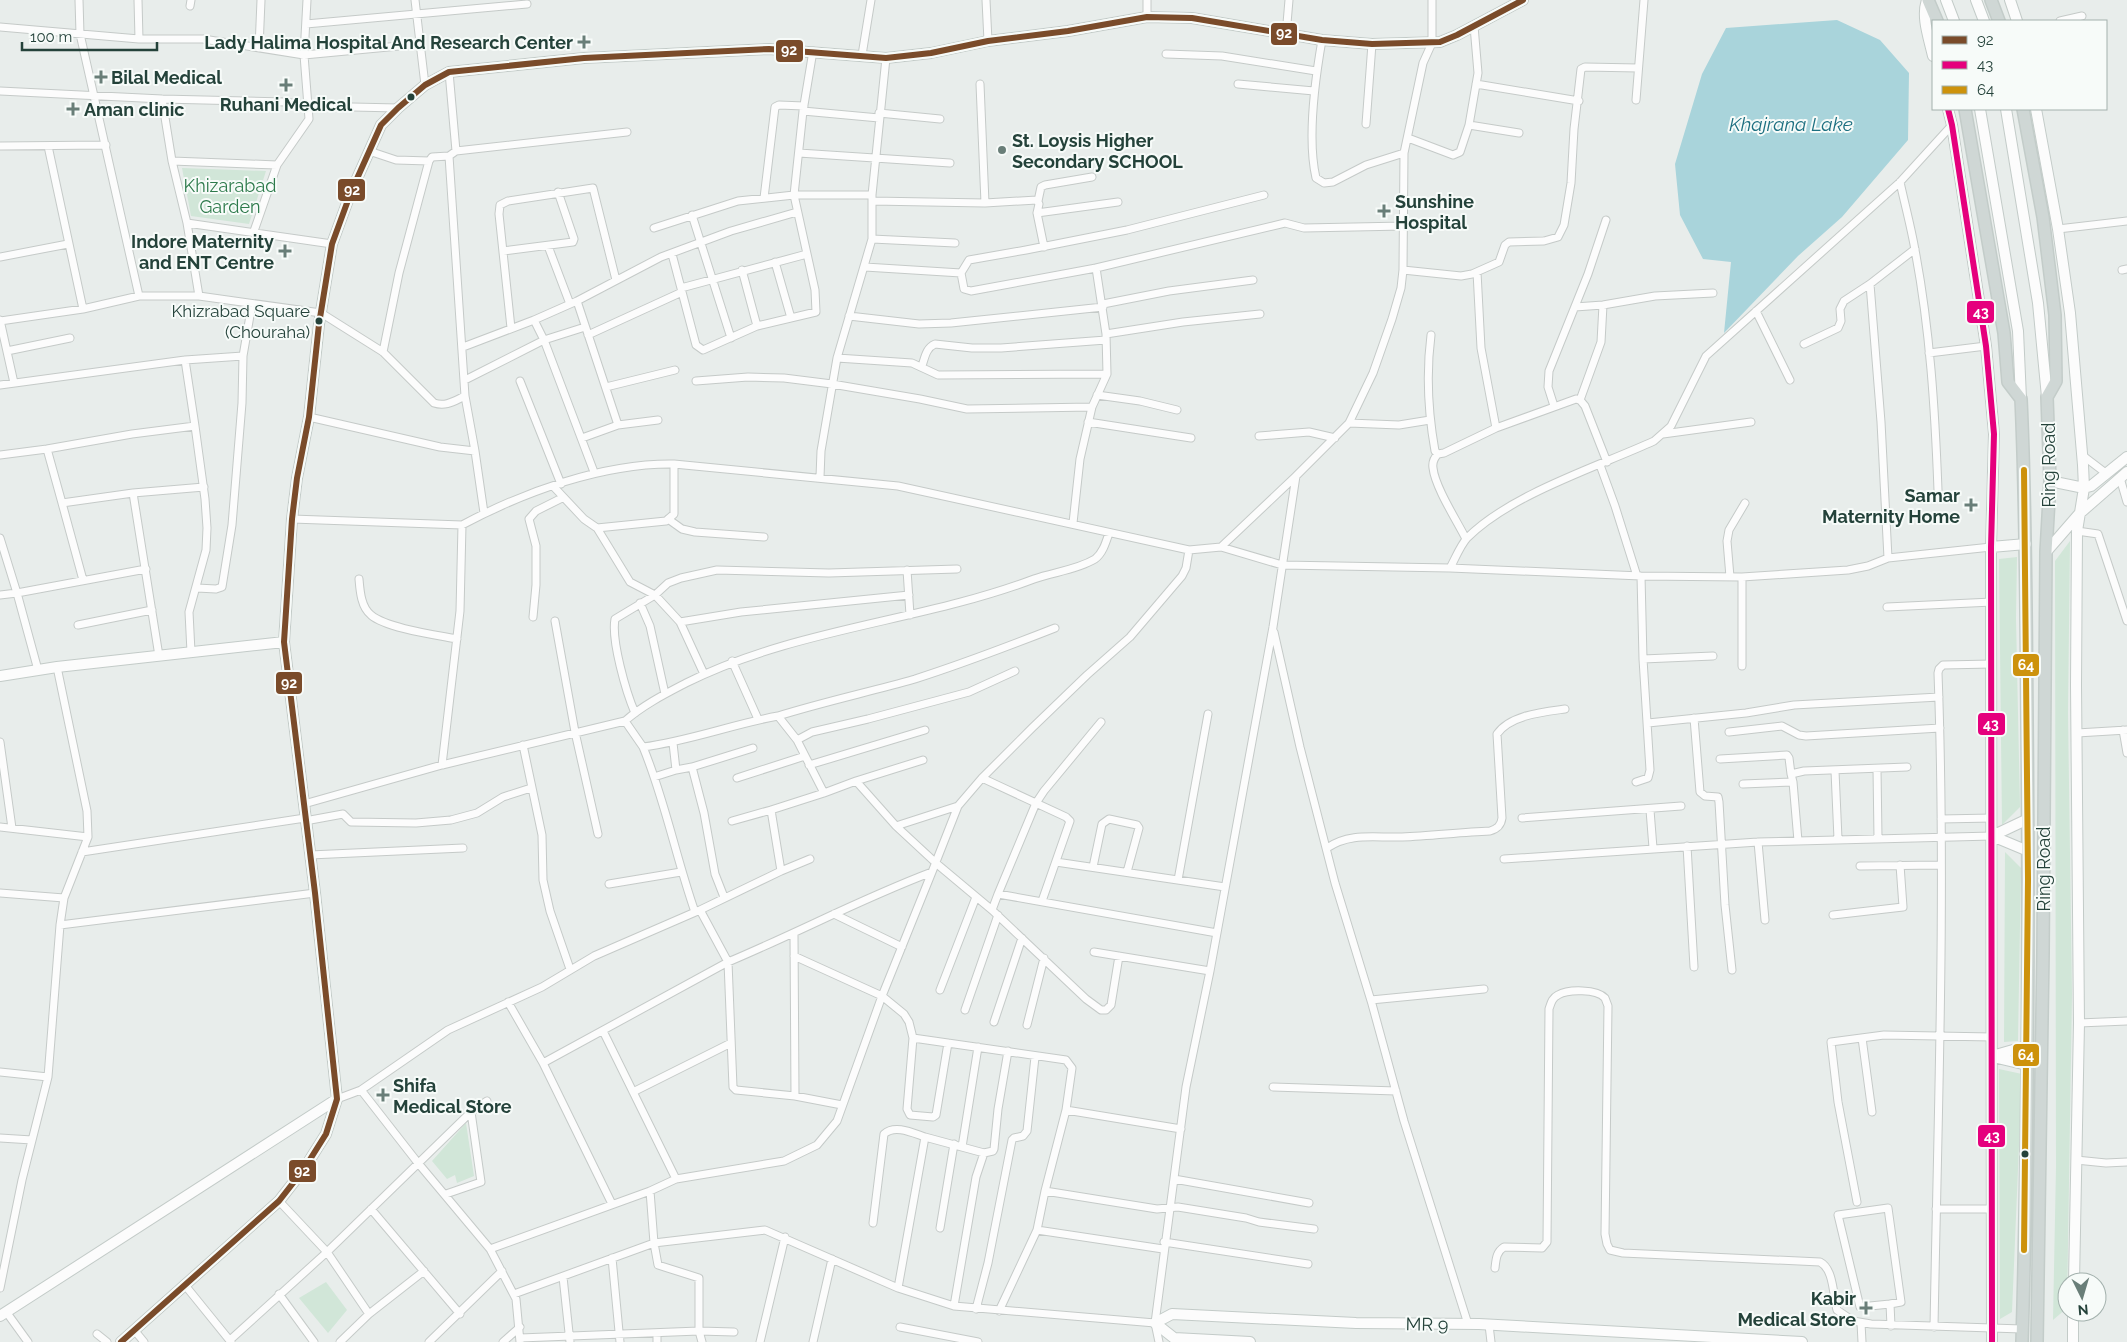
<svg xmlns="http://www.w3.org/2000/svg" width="2127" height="1342" font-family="Raleway,sans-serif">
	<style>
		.green { fill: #d1e6d8 }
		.water { fill: #a9d4db }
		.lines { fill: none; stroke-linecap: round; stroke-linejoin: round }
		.street-casing { stroke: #c5cac8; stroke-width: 9 }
		.secondary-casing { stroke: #c3cbc8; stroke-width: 12 }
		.primary-casing { stroke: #c3ccc9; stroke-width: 14 }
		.street { stroke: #fcfcfc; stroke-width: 7 }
		.secondary { stroke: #fcfcfc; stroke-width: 10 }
		.primary { stroke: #cfd7d5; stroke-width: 11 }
		.bus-1-casing { stroke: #f7fbf9; stroke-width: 10 }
		.bus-2-casing { stroke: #f7fbf9; stroke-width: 10 }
		.bus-3-casing { stroke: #f7fbf9; stroke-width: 10 }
		.bus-1 { stroke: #7a4b2a; stroke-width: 6 }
		.bus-2 { stroke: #e5007d; stroke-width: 6 }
		.bus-3 { stroke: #cd920c; stroke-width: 6 }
		.poi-dot { fill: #697e78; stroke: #f7fbf9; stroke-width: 2 }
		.bus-dot { fill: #24423a; stroke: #f7fbf9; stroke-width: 2 }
		.labels { text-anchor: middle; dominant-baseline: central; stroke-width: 4; stroke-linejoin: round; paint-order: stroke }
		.bus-label { font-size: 17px; fill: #24423a; stroke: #f7fbf9; text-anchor: end }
		.poi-label { font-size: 18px; font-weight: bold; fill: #24423a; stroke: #f7fbf9; text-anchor: start }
		.park-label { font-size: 18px; fill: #2d7a4b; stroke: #f7fbf9 }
		.street-label { font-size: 18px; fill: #24423a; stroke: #f7fbf9 }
		.water-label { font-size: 19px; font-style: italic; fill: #1c6f80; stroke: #f7fbf9 }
		.line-badge { stroke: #f7fbf9; stroke-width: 2 }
		.badge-label { font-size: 14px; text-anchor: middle; font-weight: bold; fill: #fff }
	</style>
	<rect width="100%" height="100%" fill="#e8edeb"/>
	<path class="green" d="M182 168 266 171 249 224 191 216Z
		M2070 541 2068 713 2072 994 2067 1308 2053 1320 2056 1167 2055 561Z
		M2017 557 2016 618 2020 807 2002 825 1999 559Z
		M2005 852 2021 868 2018 1041 2004 1042Z
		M1999 1069 2022 1074 2012 1312 2000 1319Z
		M466 1123 474 1176 457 1183 455 1175 447 1179 432 1161Z
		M326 1282 347 1310 328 1333 299 1298Z"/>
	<path class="water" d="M1837 20 1880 40 1909 73 1908 140 1842 217 1798 256 1724 333 1731 262 1703 259 1680 215 1675 164 1702 74 1726 28Z"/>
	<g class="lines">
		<defs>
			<path id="street" d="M79 0 80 34 139 296
				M138 0 139 39
				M307 0 304 55 309 119 277 165 172 161 187 223 332 244
				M415 0 425 85
				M986 0 988 41
				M190 6 191 0
				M1147 17V0
				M2060 21 2082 16
				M306 24 527 4
				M0 27 139 39H203L304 55 420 44
				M1286 35 1289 0
				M1322 40C1315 80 1307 139 1316 178L1324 183 1333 182 1366 165 1404 153
				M259 48 261 0
				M1166 54 1222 56 1316 71
				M862 55 871 0
				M449 72 456 151
				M1238 84 1314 91
				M1476 84 1579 101
				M0 91 162 99 286 102 307 106 398 108
				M162 99 172 161
				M1636 100 1644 0
				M803 111 879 118
				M879 113 940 119
				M1366 124 1372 44
				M1469 125 1519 133
				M1408 138 1453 155 1460 152 1469 125 1478 73 1474 26
				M0 146 106 145
				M48 146 83 309
				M369 151 396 160 429 161 432 157 449 156
				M799 153 950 163
				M1900 182C1905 205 1911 227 1915 250 1930 329 1935 410 1938 490
				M764 198 775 107 779 105 804 106
				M872 201 985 203 980 84
				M1038 201 1041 187 1045 185 1092 177
				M985 203 1037 200 1039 204 1037 213
				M692 215 731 338
				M187 223 199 296
				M654 228 738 201 794 195H872
				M2058 229 2127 221
				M254 231 277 165
				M872 239 955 243
				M548 246 570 304
				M1044 247 1037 213 1118 202
				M503 251 573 242 574 239 558 192
				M672 254 696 345 703 350 757 326 816 312 815 290 794 195 803 111 813 51
				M0 257 68 244
				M775 262 791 318
				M865 267 961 273 969 260 1026 250 1127 230 1264 195
				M742 270 757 326
				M1403 270 1461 276 1472 274 1499 262 1505 245 1509 242 1544 241 1558 237 1564 225 1571 183 1574 129 1581 69 1585 67 1638 68
				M2122 270 2127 269
				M1477 272 1481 348 1496 428
				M961 273 964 289 971 291 1096 268
				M1870 284 1881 422 1888 558
				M681 288 807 254
				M577 301 618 425
				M1103 304 1169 291 1253 280
				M1575 307 1603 305 1655 296 1713 293
				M1756 311 1790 380
				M849 316 919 324 951 323 1103 307
				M0 320 14 383
				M0 321 83 309 139 296H199L321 313 383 352 434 403C446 407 454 401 465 396
				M511 328 499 214 500 205 508 201 593 188 616 280
				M1106 334 1183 322 1260 314
				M588 335 682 292
				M1431 335C1426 374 1428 412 1435 451L1438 454 1444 453 1496 428 1576 399 1580 400 1585 406 1607 462
				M1804 344 1838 328 1841 321 1840 309 1844 301 1870 284 1915 249
				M463 347 534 320
				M7 351 70 338
				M383 352 399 273 429 161
				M1929 353 1986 346
				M837 358 912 363 938 375 1107 374
				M185 360 195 426
				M922 366C925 357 926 348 935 344L972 348H1001L1106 340
				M465 380 544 340 585 327
				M520 381 561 484
				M696 381 748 377 784 378 832 384 920 399 967 409 1092 407
				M0 385 185 360 243 356
				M606 387 675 370
				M1097 395 1140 401 1177 410
				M1580 400 1601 342 1603 305
				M1554 406 1548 387 1549 371 1588 274 1606 220
				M309 417 440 447 475 451 484 513
				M1088 422 1191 438
				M1349 423 1399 425 1430 420
				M1663 434 1751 422
				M1259 436 1309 432 1335 438
				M582 438 618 425 658 420
				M475 451 465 396 449 156 456 151 627 132
				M1438 454C1434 458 1432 462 1433 468 1435 487 1457 521 1466 539
				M0 455 47 449
				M2082 455 2107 474
				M1600 465 1615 506 1637 576
				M594 472 544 340 534 320 577 301 661 257 731 231 797 212
				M1296 476 1349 423 1373 373 1392 319 1401 288 1403 270 1404 153 1423 63 1432 43V0
				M820 477 821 451 837 358 872 239V195L886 58
				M2120 478 2127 502
				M553 486 584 519 597 528 630 582 655 595 680 622 704 674
				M133 493 204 487
				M62 503 83 580
				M292 519 462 525C524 492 603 463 674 464L898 486 1189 550
				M668 519 682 529 695 532 764 537
				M1073 523 1080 459 1092 407 1107 374 1106 334 1096 268 1285 223 1304 228 1404 226
				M597 528 666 521 674 514V464
				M2077 531 2098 534 2127 621
				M0 538 17 593 146 569
				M1221 547 1282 565 1450 568C1455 559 1460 546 1467 538 1511 494 1597 467 1654 441L1671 426 1706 356 1900 182 1952 125
				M1450 568 1641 576 1742 577 1848 570 1868 566 1888 558 1991 547
				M907 570 910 615
				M1730 577 1727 541 1729 530 1745 503
				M359 579C360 591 361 607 371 615 386 628 436 635 457 639
				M197 588 216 589 222 587 232 525 242 403 243 356 252 304
				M0 595 17 593 38 670
				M640 603 650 626 665 694
				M1887 607 1992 602
				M533 617 536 585V546L529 519 536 511 562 498
				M555 621 575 732 598 834
				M680 622 741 612 909 595
				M78 625 152 610
				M1274 632 1300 747 1335 883 1372 1004 1404 1121 1468 1324
				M159 656 133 493 62 503 47 449 132 434 195 426 205 499 207 528 206 550 189 612 191 652
				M1643 659 1713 656
				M732 661 758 719
				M1742 666V577
				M635 713C626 692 611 640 615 619L655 595 668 583 681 578 717 570 829 573 957 569
				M778 716C823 702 869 692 915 679 962 664 1009 646 1055 628
				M1694 718 1700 792 1705 796 1718 797 1719 802 1725 905 1732 970
				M625 721C643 705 665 694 686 683 796 628 920 622 1034 579 1053 572 1077 570 1095 559 1103 553 1106 542 1109 533
				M1648 723 1746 713 1794 705 1939 697
				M2123 730 2127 753
				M1729 732 1782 726 1799 735 1806 736 1940 728
				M2077 733 2127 730
				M797 740 812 732 868 719 969 692 1015 671
				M0 742 12 828
				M673 743 676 770 692 767 704 813 715 874 724 897
				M523 745 542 835 543 880 550 911 570 969
				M643 747C665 800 676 858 695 912
				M1720 759 1787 755 1789 758 1791 774
				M442 765 460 611 462 525
				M809 765 925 730
				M692 767 753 748
				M1877 769 1878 838
				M1835 771 1838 839
				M654 777 676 770
				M737 778 805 756
				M982 778 1066 817 1070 821 1042 901
				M856 781 923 760
				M1636 782 1648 778 1650 770 1643 659 1641 576
				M1743 784 1793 782
				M304 804 442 765 625 721 643 747C689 741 733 724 778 716L797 740 824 793 856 781 896 826 958 806 982 778 1032 728 1087 675 1130 637 1182 576 1186 568 1189 550 1221 547 1296 476 1273 627 1210 971 1186 1087 1155 1323 1159 1342
				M1650 810 1653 848
				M1522 818 1681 806
				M1941 819 1992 818
				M305 821 343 814 351 822 416 823 451 820 477 813 503 797 531 788
				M732 821 771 810
				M896 826 937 864 992 910 1086 999 1101 1010H1106L1111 1005 1119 956
				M0 827 88 837
				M1798 841 1793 782 1791 774 1804 771 1907 767
				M1758 842 1765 920
				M1687 846 1694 967
				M1327 848C1350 832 1376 838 1402 837 1431 836 1461 832 1490 831 1497 829 1501 826 1502 818L1497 734C1510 715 1543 712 1565 709
				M82 852 305 818
				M310 855 463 848
				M1504 859 1758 842 1992 836
				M1056 862 1225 887
				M1860 866 1940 865
				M1093 867 1102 824 1109 819 1137 825 1139 828 1127 872
				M781 871 810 859
				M1178 880 1208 714
				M609 884 681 872
				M0 893 64 898
				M998 894 1036 803 1044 791 1101 722
				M700 910 728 962C797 933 863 898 932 872L958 806
				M992 910 998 894 1217 933
				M834 914 902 947
				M1833 915 1903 907 1900 865
				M60 925 315 893
				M794 934 795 1096
				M1094 952 1210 971
				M794 956 882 996 904 1014 909 1022 913 1038 907 1109 910 1115 933 1117 936 1115 948 1043
				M940 990 976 897
				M1371 1000 1484 989
				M508 1002 543 1063 728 962 733 1087 736 1090 795 1096 842 1105
				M965 1010 998 915
				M994 1022 1022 938
				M2079 1023 2127 1021
				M1027 1025 1044 958
				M603 1031 676 1179
				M913 1038 1066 1060 1072 1068 1066 1110 1181 1129
				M1862 1038 1872 1112
				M543 1063 612 1204
				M0 1072 48 1077
				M1273 1087 1396 1091
				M361 1090 418 1163 490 1249 516 1299 520 1342
				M633 1092 731 1043
				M337 1099 361 1090 448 1030 542 987 594 956 700 910 781 871 771 810 824 793
				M0 1138 32 1140
				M962 1147 978 1047
				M2076 1160 2106 1163 2127 1162
				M1174 1179 1309 1203
				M1045 1191 1066 1110
				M446 1194 481 1182 471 1112
				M279 1201 327 1252 369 1314
				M1857 1202 1838 1102 1831 1042 1884 1035 1992 1037
				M371 1209 460 1314
				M1936 1209H1992
				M873 1223 884 1134C895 1124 913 1133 925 1137
				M940 1228 954 1144
				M1037 1230 1163 1249
				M1164 1242 1308 1264
				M490 1249 650 1191 676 1179 784 1161 817 1145 837 1121 882 996 932 872
				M612 1258 620 1342
				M1495 1268C1496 1260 1496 1252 1504 1247L1542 1248 1547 1242 1549 1009C1551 1003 1552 998 1558 995 1568 989 1597 989 1605 998L1608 1006 1605 1234 1607 1244 1610 1250 1623 1253 1820 1262C1834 1269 1833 1296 1837 1310L1853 1321 1871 1324 2022 1329
				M563 1277 570 1342
				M184 1284 231 1342
				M0 1288 22 1180 48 1077 60 925 64 898 88 837 87 811 57 667
				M898 1288 925 1137 984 1153
				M279 1294 314 1342
				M514 1294 654 1243 650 1191
				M1890 1304 1860 1307 1838 1215 1888 1208 1901 1302 1890 1304 1891 1326
				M954 1306 976 1177 984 1153 993 1151 994 1149 998 1109 1008 1051
				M976 1309 988 1263 1012 1140 1014 1138 1023 1136 1027 1131 1035 1057
				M999 1311 1037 1230 1045 1191 1157 1209 1178 1207 1246 1218 1259 1222 1314 1229
				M7 1313 28 1342
				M1861 1323 1862 1342
				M1489 1325 1491 1342
				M900 1327 978 1342
				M1934 1327C1938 1109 1946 891 1938 673L1939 669 1943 665 1992 664
				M135 1331 144 1342
				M657 1333V1342
				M97 1334 107 1342
				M520 1338 699 1331 734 1332
				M230 1340 327 1252 471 1112 487 1101
				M340 1342 369 1314 424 1271
				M429 1342 502 1271
				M503 1342 520 1327
				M702 1342 699 1331V1278L658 1265 654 1243 765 1230 898 1288 954 1306 1155 1323
				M760 1342 785 1237
				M813 1342 832 1259"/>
			<path id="secondary" d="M1927 0C1921 17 1929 38 1933 56
				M1946 0 1954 21
				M1976 0 1984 21
				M2010 0 2017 21
				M1948 109 1952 125 1986 346 1994 434 1991 547 1992 1342
				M1980 109 2018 331 2021 399
				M2006 109 2038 303 2047 397
				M2036 109 2058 229 2070 313 2083 465 2084 488 2077 531 2076 685 2079 1023 2074 1282
				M2050 481 2084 488 2091 486 2127 457
				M1991 547 2026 544
				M2046 552 2079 514 2127 472
				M0 676 57 667 284 642
				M1992 836 2028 819
				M1992 836 2028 851
				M1992 1056 2027 1046
				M1993 1057 2027 1065
				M0 1316 337 1099
				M121 1342 279 1201 304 1169 326 1134 337 1099 315 893 284 642 292 519 297 478 309 417 319 324 332 244 351 192 381 125 398 108 425 85 449 72 584 58 769 49 886 58 931 53 988 41 1068 31 1147 17 1192 18 1322 40 1372 44 1440 42 1457 35 1523 0
				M1250 1342 1174 1338 1155 1323 1172 1314 1356 1323 1479 1324 1802 1342
				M2073 1342V1312"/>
			<path id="primary" d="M1928 0 1937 21
				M1991 0 1999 21
				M1965 109 2004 333 2008 382 2021 399C2026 507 2026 614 2027 721 2029 928 2028 1135 2022 1342
				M2023 109 2043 217 2055 315 2056 381 2047 397 2050 481 2046 552 2043 953 2037 1342"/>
		</defs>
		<use href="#street" class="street-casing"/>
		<use href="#secondary" class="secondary-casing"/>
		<use href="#primary" class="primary-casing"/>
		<use href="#street" class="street"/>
		<use href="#secondary" class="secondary"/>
		<use href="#primary" class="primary"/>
		<defs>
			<path id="bus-1" d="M121 1342 279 1201 304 1169 326 1134 337 1099 315 893 284 642 292 519 297 478 309 417 319 324 332 244 351 192 381 125 398 108 425 85 449 72 584 58 769 49 886 58 931 53 988 41 1068 31 1147 17 1192 18 1322 40 1372 44 1440 42 1457 35 1523 0"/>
			<path id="bus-2" d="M1948 109 1952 125 1986 346 1994 434 1991 547 1992 1342"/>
			<path id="bus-3" d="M2024 470 2028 879 2024 1250"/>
		</defs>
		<use href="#bus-1" class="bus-1-casing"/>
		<use href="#bus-2" class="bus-2-casing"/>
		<use href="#bus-3" class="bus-3-casing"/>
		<use href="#bus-1" class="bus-1"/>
		<use href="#bus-2" class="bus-2"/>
		<use href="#bus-3" class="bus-3"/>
	</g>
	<g class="poi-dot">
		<path d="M581.5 34.5h5v5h5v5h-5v5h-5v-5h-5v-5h5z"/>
		<path d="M98.5 69.5h5v5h5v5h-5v5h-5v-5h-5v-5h5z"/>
		<path d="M283.5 77.5h5v5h5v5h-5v5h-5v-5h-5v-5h5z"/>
		<path d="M70.5 101.5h5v5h5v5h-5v5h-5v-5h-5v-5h5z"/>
		<circle cx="1002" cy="150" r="5"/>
		<path d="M1381.5 203.5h5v5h5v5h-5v5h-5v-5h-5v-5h5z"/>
		<path d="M282.5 243.5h5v5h5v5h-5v5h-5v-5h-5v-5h5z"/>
		<path d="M1968.5 497.5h5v5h5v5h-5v5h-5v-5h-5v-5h5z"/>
		<path d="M380.5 1087.5h5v5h5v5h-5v5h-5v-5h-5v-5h5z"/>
		<path d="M1863.5 1300.5h5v5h5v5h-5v5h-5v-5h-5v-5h5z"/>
	</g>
	<g class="bus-dot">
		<circle cx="411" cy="97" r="4.5"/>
		<circle cx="319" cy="321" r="4.5"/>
		<circle cx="2025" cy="1154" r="4.5"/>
	</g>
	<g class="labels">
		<g class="bus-label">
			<text x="310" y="311">Khizrabad Square<tspan x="310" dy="21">(Chouraha)</tspan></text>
		</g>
		<g class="poi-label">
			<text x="573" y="42" text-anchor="end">Lady Halima Hospital And Research Center</text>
			<text x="111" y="77">Bilal Medical</text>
			<text x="286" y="104" text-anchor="middle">Ruhani Medical</text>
			<text x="84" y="109">Aman clinic</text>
			<text x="1012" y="140">St. Loysis Higher<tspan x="1012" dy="21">Secondary SCHOOL</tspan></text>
			<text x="1395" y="201">Sunshine<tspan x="1395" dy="21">Hospital</tspan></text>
			<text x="274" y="241" text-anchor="end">Indore Maternity<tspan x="274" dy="21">and ENT Centre</tspan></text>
			<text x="1960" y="495" text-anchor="end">Samar<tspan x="1960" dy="21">Maternity Home</tspan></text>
			<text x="393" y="1085">Shifa<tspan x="393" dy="21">Medical Store</tspan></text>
			<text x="1856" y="1298" text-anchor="end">Kabir<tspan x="1856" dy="21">Medical Store</tspan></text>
		</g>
		<g class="park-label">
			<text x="230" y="185">Khizarabad<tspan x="230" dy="21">Garden</tspan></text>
		</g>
		<g class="street-label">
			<text transform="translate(2048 465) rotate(-90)">Ring Road</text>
			<text transform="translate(2043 869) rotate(-90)">Ring Road</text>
			<text transform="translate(1427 1324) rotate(1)">MR 9</text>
		</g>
		<g class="water-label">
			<text x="1791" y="124">Khajrana Lake</text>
		</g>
	</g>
	<g class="line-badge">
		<rect x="1270" y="22" width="28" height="24" rx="5" fill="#7a4b2a"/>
		<rect x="775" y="39" width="29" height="24" rx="5" fill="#7a4b2a"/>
		<rect x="337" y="178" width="29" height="24" rx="5" fill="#7a4b2a"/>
		<rect x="1966" y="300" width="29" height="24" rx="5" fill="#e5007d"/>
		<rect x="2012" y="653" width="28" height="24" rx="5" fill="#cd920c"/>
		<rect x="275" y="671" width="28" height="24" rx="5" fill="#7a4b2a"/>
		<rect x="1977" y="712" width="29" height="24" rx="5" fill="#e5007d"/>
		<rect x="2012" y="1043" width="28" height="24" rx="5" fill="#cd920c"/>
		<rect x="1977" y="1124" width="29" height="24" rx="5" fill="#e5007d"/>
		<rect x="288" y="1159" width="29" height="24" rx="5" fill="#7a4b2a"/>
	</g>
	<g class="badge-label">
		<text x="1284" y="38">92</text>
		<text x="789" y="55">92</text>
		<text x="352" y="195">92</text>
		<text x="1981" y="317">43</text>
		<text x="2026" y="670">64</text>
		<text x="289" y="688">92</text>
		<text x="1991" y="729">43</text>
		<text x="2026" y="1060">64</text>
		<text x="1992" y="1141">43</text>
		<text x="302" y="1176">92</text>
	</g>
	<rect x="1932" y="20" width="175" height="90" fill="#f7fbf9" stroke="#a3b1ad"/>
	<rect x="1942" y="36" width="25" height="8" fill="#7a4b2a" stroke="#a3b1ad"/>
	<text x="1977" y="45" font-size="15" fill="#24423a">92</text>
	<rect x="1942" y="61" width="25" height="8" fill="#e5007d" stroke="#a3b1ad"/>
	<text x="1977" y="70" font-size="15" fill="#24423a">43</text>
	<rect x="1942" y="86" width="25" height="8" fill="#cd920c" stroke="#a3b1ad"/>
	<text x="1977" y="95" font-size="15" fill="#24423a">64</text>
	<g transform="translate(2082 1297) rotate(175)"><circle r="24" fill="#f7fbf9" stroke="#a3b1ad"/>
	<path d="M0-4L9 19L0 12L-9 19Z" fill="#697e78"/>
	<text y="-8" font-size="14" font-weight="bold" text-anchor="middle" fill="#24423a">N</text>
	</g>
	<path d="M22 42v8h135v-8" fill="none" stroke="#24423a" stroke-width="2.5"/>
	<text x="30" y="42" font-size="15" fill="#24423a" stroke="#f7fbf9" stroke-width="4" paint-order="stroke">100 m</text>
</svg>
